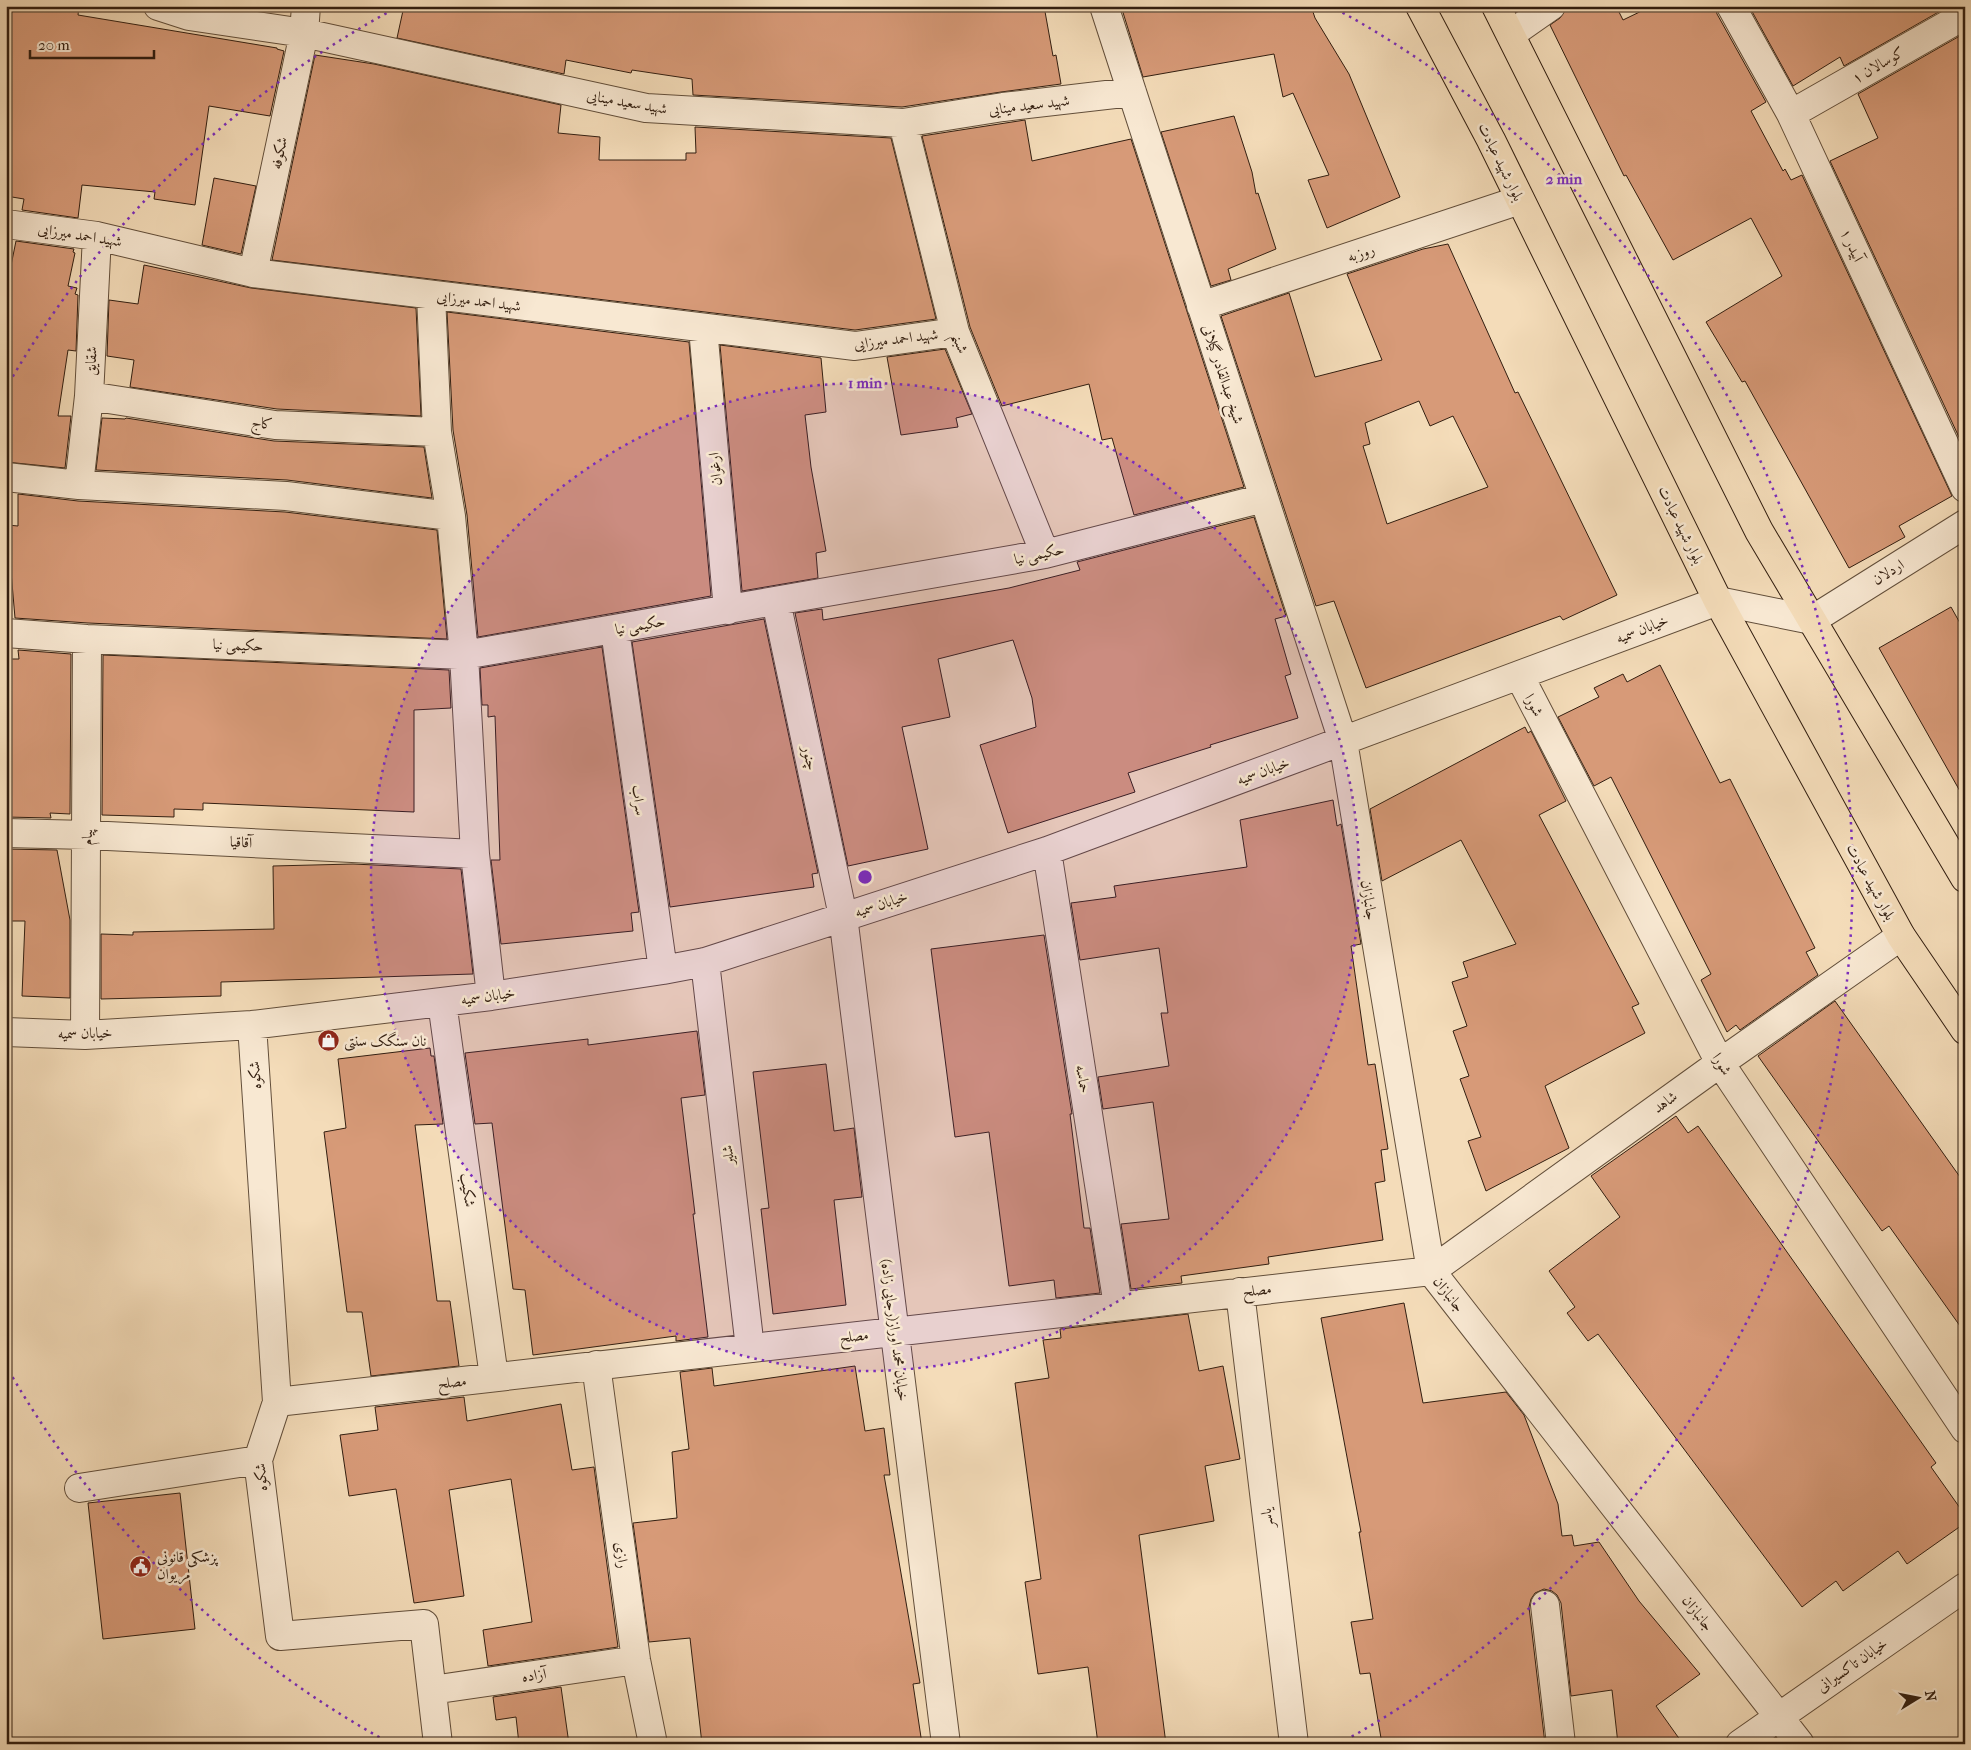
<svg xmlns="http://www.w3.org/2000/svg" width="1971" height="1750" font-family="'IM FELL French Canon',Amiri,serif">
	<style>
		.building { fill: #d79a78; stroke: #321e10; fill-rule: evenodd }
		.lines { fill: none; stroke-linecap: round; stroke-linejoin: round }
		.minor-casing { stroke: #624e3a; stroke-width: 30 }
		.major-casing { stroke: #321e10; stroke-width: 30 }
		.minor { stroke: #f8e8d2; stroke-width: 28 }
		.major { stroke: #f4dcb9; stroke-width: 28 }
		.ring { fill: none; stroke: #7b2cbf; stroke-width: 2.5; stroke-dasharray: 2.5 5 }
		.labels { text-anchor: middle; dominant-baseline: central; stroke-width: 5; stroke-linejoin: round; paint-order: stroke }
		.street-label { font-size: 15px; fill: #321e10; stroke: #f8e8d2 }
		.poi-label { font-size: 15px; fill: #321e10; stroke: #f8e8d2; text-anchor: start }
		.centre { fill: #7b2cbf; stroke: #f8e8d2; stroke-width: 2.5 }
		.ring-label { font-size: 15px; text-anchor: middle; font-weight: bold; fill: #7b2cbf; stroke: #f8e8d2; stroke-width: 5; stroke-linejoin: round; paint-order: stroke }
	</style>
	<rect width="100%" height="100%" fill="#f4dcb9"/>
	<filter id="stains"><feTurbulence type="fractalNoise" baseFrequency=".004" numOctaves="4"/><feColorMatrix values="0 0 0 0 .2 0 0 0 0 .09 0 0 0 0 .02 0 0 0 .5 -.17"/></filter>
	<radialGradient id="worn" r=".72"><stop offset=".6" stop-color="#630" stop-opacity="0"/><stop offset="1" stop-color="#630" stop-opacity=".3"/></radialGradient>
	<path class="building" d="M6 6H79L78 15 277 48V49L284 51 270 116 209 106 195 205 154 199 155 192 82 185 78 218 22 210 24 199 6 196Z
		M404 6H1044L1053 56 1056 55 1061 84 1001 92 902 107 693 95 692 79 632 70 631 73 566 60 564 74 397 38Z
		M1121 6H1311L1315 18 1349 74 1400 197 1327 228 1308 180 1329 175 1293 93 1283 97 1274 54 1143 77Z
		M1572 6H1616L1623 20 1652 6H1715L1717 14 1766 102 1751 111 1783 171 1785 169 1791 180 1802 175 1952 496 1899 526 1905 537 1849 568 1745 381 1742 382 1706 322 1782 276 1751 218 1673 260 1626 175 1624 176 1550 25 1560 18 1566 9Z
		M1749 6H1949L1844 66 1840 57 1793 86Z
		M1965 33V450L1830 161 1878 138 1858 94Z
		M315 55 374 64 561 105 558 133 600 137 599 160H686V153H696L695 127 891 138 936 319 855 330 272 260Z
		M1234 116 1252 172 1256 194 1258 193 1276 249 1228 269 1231 280 1211 286 1161 132Z
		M1025 120 1032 161 1131 139 1244 487 1134 515 1112 438 1102 440 1089 384 1002 406 970 327 922 136Z
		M214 178 256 186 241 254 202 245Z
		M16 241 74 249 73 252 75 253 68 286 77 288 75 294 78 295 76 351 68 350 58 416H71L65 468 6 462V290Z
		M1448 244 1515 393 1518 392 1617 595 1563 620 1560 616 1366 688 1334 601 1316 606 1221 316 1289 293 1315 377 1382 360 1347 274 1423 249ZM1419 401 1430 426 1453 416 1488 487 1387 524 1363 446 1370 444 1365 423Z
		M144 265 251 288 416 308 421 416 277 409 130 387 134 360 107 356 109 300 138 304Z
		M447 312 689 342 711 596 478 637 467 515 453 430Z
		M720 345 821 358 826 412 805 415 811 467 826 551 816 553 818 578 742 591Z
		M945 349 972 414 956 418 958 427 901 435 887 357Z
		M102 418 125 419 126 418 274 441 424 447 432 498 287 480 96 470Z
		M18 494 78 501 285 512 437 530 447 639 88 623 15 618 7 525 18 526Z
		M1254 517 1286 616 1275 619 1291 674 1285 676 1298 718 1210 745 1211 747 1128 773 1135 792 1008 833 980 745 1036 727 1032 698 1013 640 938 659 950 717 902 727 928 849 848 866 795 613 822 609 823 620 1009 588 1080 570 1077 562Z
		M1951 607 1965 632V800L1879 648Z
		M764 619 818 873 812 874 814 887 670 907 632 642Z
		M602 647 639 912 631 913 633 931 501 944 491 860H500L495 716 488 717V705H482L480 668Z
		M18 650 71 654 70 814 50 813 51 818 6 817V659H19Z
		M103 655 449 670 451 708 414 710V812L203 803V810L174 809V817L102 815Z
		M1660 665 1720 783 1730 779 1815 948 1806 952 1818 975 1740 1030 1736 1025 1727 1032 1701 980 1711 974 1611 777 1594 786 1558 717 1599 697 1594 688 1623 674 1627 682Z
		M1525 727 1528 733 1531 731 1566 801 1539 815 1639 1004 1632 1007 1645 1033 1545 1086 1569 1148 1486 1191 1468 1141 1481 1137 1460 1079 1469 1076 1453 1031 1467 1026 1452 982 1468 977 1463 962 1516 944 1461 840 1382 881 1370 809Z
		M1333 800 1337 826 1341 824 1361 944 1351 946 1368 1065 1375 1064 1388 1149 1381 1150 1385 1181 1375 1183 1383 1240 1268 1257 1269 1264 1181 1276 1182 1283 1131 1289 1121 1224 1169 1219 1153 1102 1103 1109 1098 1077 1169 1066 1161 1013H1168L1159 948 1080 960 1071 903 1116 897 1114 886 1247 867 1240 820Z
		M6 849 57 850 70 920V998L22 996 25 921H6Z
		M353 864 461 869 473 974 221 982V996L101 999V934L133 935V932L274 929 273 866Z
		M1044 935 1072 1114H1070L1084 1228H1090L1100 1293 1056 1298 1054 1280 1009 1286 989 1132 955 1137 931 949Z
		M1835 1001 1965 1184V1333L1889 1226 1882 1231 1758 1056Z
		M697 1031 705 1095 681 1098 695 1214H693L708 1337 676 1341V1336L533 1355 525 1290 513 1289 492 1123 475 1124 465 1053 588 1039V1045Z
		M430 1048 431 1056H434L443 1124 415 1125 437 1301H450L459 1366 371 1376 362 1312H347L324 1132 346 1128 338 1059Z
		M826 1064 834 1131 854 1128 862 1197 834 1200 846 1305 773 1314 761 1209 769 1208 753 1072Z
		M1676 1116 1688 1133 1698 1126 1936 1463 1931 1467 1965 1515V1523L1907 1564 1898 1551 1843 1591 1836 1581 1802 1607 1598 1334 1588 1341 1567 1313 1575 1307 1549 1271 1620 1217 1591 1176Z
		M1404 1303 1423 1403 1506 1392 1524 1415 1558 1504 1562 1536 1572 1535 1574 1546 1599 1542 1639 1601 1700 1674 1656 1706 1683 1744H1618L1612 1690 1571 1696 1561 1603 1557 1595 1552 1591 1544 1589 1535 1593 1531 1599 1529 1607 1545 1744H1382L1370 1673 1360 1674 1351 1622 1373 1619 1359 1532H1361L1321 1318Z
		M1188 1314 1199 1371 1223 1366 1240 1459 1205 1466 1214 1521 1139 1535 1166 1744H1098L1088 1667 1038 1674 1025 1582 1041 1579 1015 1383 1049 1378 1043 1340 1061 1338 1060 1329Z
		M855 1366 865 1431 884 1428 890 1475H884L920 1683 913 1684 922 1744H702L690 1638 649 1642 633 1523 677 1518 672 1452 689 1449 680 1372 712 1368 714 1386Z
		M464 1397 467 1421 561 1404 572 1470 594 1467 618 1647 488 1666 483 1630 532 1622 511 1479 449 1490 464 1596 414 1603 396 1489 349 1496 340 1435 378 1430 375 1407Z
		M180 1493 195 1629 103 1639 88 1503Z
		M561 1687 569 1744H519L516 1717 496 1720 493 1697Z"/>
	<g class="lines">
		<defs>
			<path id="minor" d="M158 6 189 16 304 33 646 108 903 123 1003 107 1132 92
				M1104 6 1343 741 1431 1271 1800 1744
				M1731 6 1791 114 1965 488
				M1511 34 1551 6
				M1791 114 1965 15
				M903 123 955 332 1045 554
				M6 224 97 236 253 273 855 346 955 332
				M253 273 304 33 306 6
				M431 295 437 432 451 516 464 655 475 854 491 996
				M1201 306 1520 200
				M703 328 728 610
				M89 396 275 425 437 432
				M6 477 79 485 286 496 451 516
				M79 485 89 396 97 236
				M776 601 843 916 946 1744
				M615 630 663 970
				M6 633 87 639 464 655 1045 554 1264 498
				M1519 675 1720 1063 1965 1429
				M6 833 87 835 475 854
				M1047 851 1118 1306
				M705 962 750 1348
				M442 1002 494 1377
				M252 1025 277 1402 258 1460 280 1636 424 1624 438 1744
				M6 1032 85 1035 252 1025 491 996 663 970 705 962 1047 851 1718 601 1812 620 1965 524
				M85 1035 87 639
				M1240 1292 1294 1744
				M596 1365 636 1660 653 1744
				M277 1402 1431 1271 1720 1063 1901 936
				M79 1488 258 1460
				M1545 1605 1561 1744
				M432 1690 636 1660
				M1740 1744 1965 1587"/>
			<path id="major" d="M1420 6 1491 140 1718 601 1901 936 1965 1030
				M1496 6 1759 531 1965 878"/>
		</defs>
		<use href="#minor" class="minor-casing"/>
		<use href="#major" class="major-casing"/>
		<use href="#minor" class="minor"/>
		<use href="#major" class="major"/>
	</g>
	<circle cx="865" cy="877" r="494" fill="#7b2cbf" fill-opacity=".12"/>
	<g class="ring">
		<circle cx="865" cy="877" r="494"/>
		<path d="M386 1741A988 988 0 0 1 9 1371M9 383A988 988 0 0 1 394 9M1336 9A988 988 0 0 1 1344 1741"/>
	</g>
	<defs>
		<symbol id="shop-disc" viewBox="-11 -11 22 22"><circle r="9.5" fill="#8f2418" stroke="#f8e8d2"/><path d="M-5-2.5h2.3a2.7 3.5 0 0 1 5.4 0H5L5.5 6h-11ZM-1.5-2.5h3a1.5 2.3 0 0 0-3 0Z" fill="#fff"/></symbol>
		<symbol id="civic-disc" viewBox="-11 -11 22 22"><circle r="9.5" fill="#8f2418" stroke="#f8e8d2"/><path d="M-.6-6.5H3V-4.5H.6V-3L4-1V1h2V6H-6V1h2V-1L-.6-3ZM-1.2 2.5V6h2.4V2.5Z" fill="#fff"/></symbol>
	</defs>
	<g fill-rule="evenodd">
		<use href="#shop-disc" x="316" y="1028" width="25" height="25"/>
		<use href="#civic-disc" x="128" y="1554" width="25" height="25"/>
	</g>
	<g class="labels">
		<g class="street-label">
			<text transform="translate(1878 65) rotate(-30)">کوسالان ۱</text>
			<text transform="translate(627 102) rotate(10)">شهید سعید مینایی</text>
			<text transform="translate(1029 105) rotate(-7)">شهید سعید مینایی</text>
			<text transform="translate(279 153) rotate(-78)">شکوفه</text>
			<text transform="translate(1501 162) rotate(64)">بلوار شهید عبادت</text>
			<text transform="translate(80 235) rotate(9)">شهید احمد میرزایی</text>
			<text transform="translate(1852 245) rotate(65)">آبیدر ۱</text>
			<text transform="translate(1361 253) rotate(-18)">روزبه</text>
			<text transform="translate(479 301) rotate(7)">شهید احمد میرزایی</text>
			<text transform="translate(896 339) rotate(-7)">شهید احمد میرزایی</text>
			<text transform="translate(960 343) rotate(69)">شبنم</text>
			<text transform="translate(91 361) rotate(-87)">شقایق</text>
			<text transform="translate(1223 374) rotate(72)">شیخ عبدالقادر گیلانی</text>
			<text transform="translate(262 423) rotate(8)">کاج</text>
			<text transform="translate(715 469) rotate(-95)">ارغوان</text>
			<text transform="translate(1681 525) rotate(64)">بلوار شهید عبادت</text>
			<text transform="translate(1039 554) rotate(-12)">حکیمی نیا</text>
			<text transform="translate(1888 572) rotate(-32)">اردلان</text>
			<text transform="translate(640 625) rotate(-10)">حکیمی نیا</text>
			<text transform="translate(1642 629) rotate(-21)">خیابان سمیه</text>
			<text transform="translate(238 645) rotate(2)">حکیمی نیا</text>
			<text transform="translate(1534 705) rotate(63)">شورا</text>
			<text transform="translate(810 758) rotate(78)">چنور</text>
			<text transform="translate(1263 771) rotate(-20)">خیابان سمیه</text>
			<text transform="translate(639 800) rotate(82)">سراب</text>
			<text transform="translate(87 837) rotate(-90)">پیام</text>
			<text transform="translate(241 842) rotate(3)">آقاقیا</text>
			<text transform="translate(1871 882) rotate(61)">بلوار شهید عبادت</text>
			<text transform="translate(1369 900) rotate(81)">جانبازان</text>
			<text transform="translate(881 904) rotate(-18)">خیابان سمیه</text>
			<text transform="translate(488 996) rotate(-8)">خیابان سمیه</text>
			<text transform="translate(85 1033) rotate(-1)">خیابان سمیه</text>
			<text transform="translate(1722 1064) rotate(59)">شورا</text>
			<text transform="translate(255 1075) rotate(-94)">شکوه</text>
			<text transform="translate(1083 1079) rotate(81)">حماسه</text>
			<text transform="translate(1665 1102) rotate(-36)">شاهد</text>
			<text transform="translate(728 1155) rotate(-97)">شلیر</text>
			<text transform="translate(468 1190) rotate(82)">شکیب</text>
			<text transform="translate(1257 1290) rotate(-6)">مصلح</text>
			<text transform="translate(1449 1294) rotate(52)">جانبازان</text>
			<text transform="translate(895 1330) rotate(83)">خیابان محمد اوراز(رجایی زاده)</text>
			<text transform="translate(854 1336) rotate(-6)">مصلح</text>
			<text transform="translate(452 1382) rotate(-6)">مصلح</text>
			<text transform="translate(261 1477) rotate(-94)">شکوه</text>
			<text transform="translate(1267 1518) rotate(-97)">یاسر</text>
			<text transform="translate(622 1555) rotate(82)">رازی</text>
			<text transform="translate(1698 1613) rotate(52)">جانبازان</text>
			<text transform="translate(1852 1665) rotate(-35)">خیابان تاکسیرانی</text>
			<text transform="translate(534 1675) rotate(-8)">آزاده</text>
		</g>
		<g class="poi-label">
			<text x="344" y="1041">نان سنگک سنتی</text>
			<text x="157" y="1557">پزشکی قانونی<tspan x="157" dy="17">مریوان</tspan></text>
		</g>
	</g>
	<circle cx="865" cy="877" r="8" class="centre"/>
	<g class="ring-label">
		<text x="1564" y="184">2 min</text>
		<text x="865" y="388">1 min</text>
	</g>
	<rect width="1971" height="1750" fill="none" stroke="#f4dcb9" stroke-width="25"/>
	<rect x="8" y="8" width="1956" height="1735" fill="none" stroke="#321e10" stroke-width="2.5"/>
	<rect x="12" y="12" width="1946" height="1725" fill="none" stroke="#321e10"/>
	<g transform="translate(1918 1698) rotate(80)" stroke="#f8e8d2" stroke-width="4" paint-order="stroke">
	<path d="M0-4L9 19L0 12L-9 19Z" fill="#321e10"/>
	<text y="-8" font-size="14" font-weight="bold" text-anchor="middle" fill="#321e10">N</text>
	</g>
	<path d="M30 50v8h124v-8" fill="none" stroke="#321e10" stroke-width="2.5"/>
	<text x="38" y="50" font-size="15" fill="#321e10" stroke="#f8e8d2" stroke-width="4" paint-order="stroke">20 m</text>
	<rect width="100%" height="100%" filter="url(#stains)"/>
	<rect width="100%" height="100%" fill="url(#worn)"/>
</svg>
